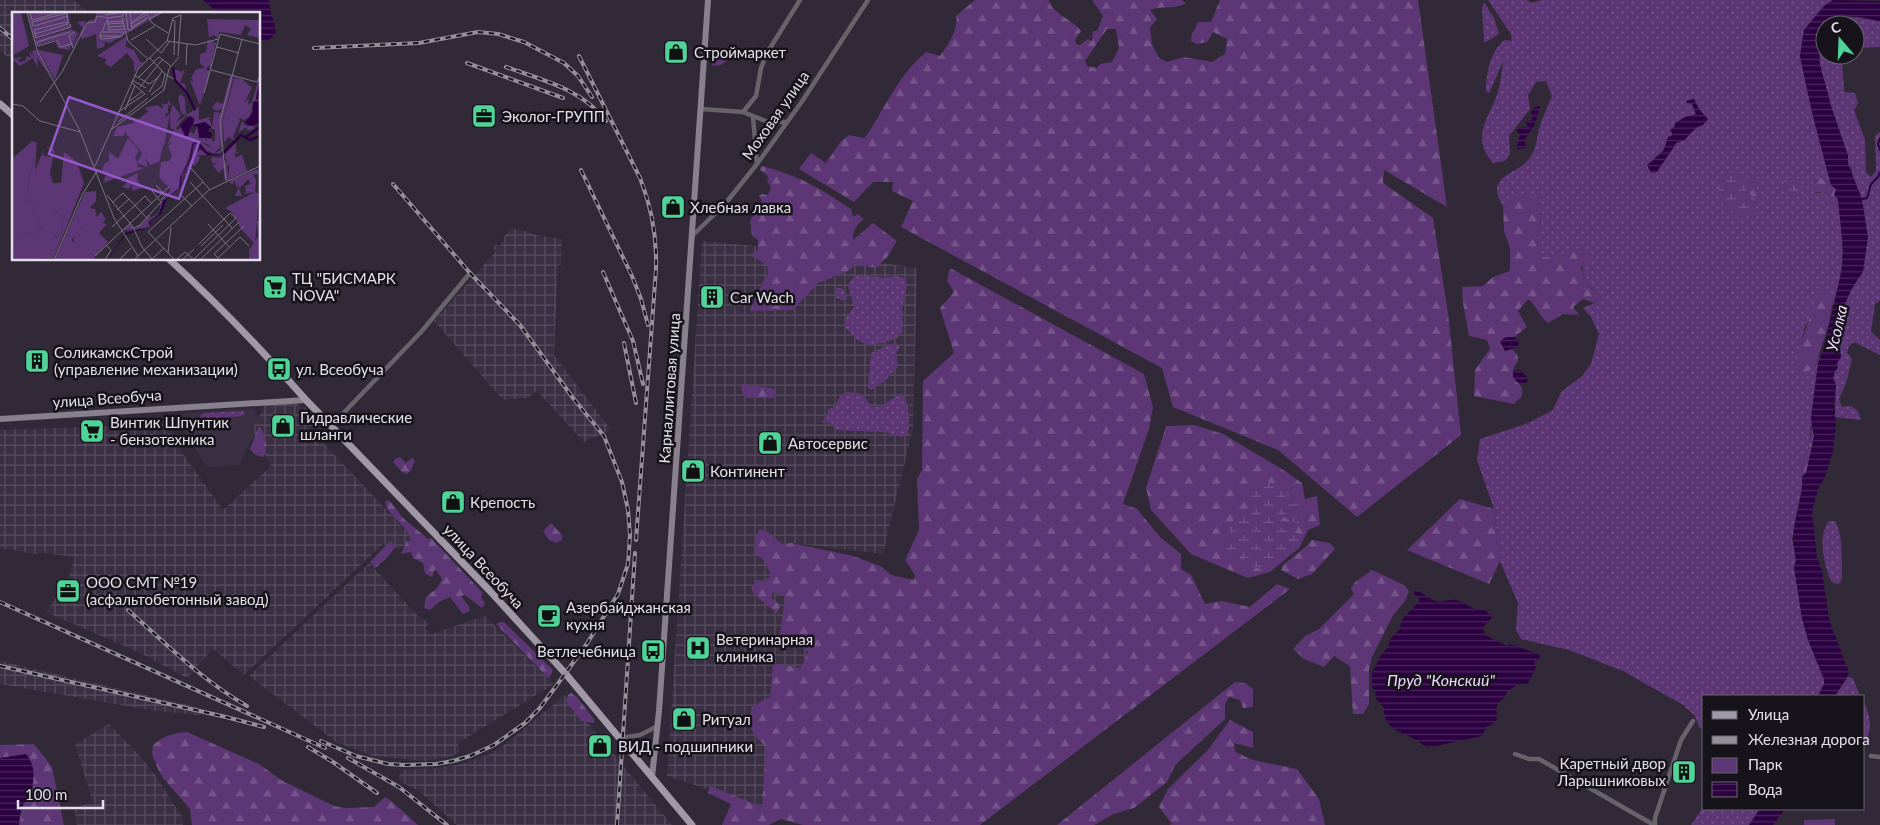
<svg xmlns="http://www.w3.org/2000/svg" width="1880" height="825" font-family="Lato,sans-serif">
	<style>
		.built { fill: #3b2f44 }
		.industrial { fill: url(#industrial-grid) }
		.green { fill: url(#green-dots); fill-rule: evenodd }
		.forest { fill: url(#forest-firs); fill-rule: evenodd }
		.wetland { fill: url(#wetland-marsh) }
		.pitch { fill: #5d3775 }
		.water { fill: url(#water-rules) }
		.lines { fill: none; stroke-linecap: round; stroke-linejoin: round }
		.stream { stroke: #2c0141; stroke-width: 2 }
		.street { stroke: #67636a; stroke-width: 4.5 }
		.secondary { stroke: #88818d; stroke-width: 6 }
		.primary { stroke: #a198a7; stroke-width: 7 }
		.rail-casing { stroke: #958f9b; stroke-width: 4 }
		.rail { stroke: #17131a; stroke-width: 2; stroke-dasharray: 5.5; stroke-linecap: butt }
		.labels { text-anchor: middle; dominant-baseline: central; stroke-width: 5; stroke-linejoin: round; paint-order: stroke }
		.poi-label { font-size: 15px; fill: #e4dfe9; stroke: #17131a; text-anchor: start }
		.street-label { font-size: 15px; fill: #e4dfe9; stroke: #17131a }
		.water-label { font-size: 16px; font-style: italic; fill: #edd7fd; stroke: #17131a }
		.inset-river { fill: none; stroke: #2c0141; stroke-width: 2.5 }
		.inset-road { fill: none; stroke: #79727f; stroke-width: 1 }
		.view { fill: #9559ca; fill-opacity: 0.15; stroke: #9559ca; stroke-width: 2.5 }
		.inset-edge { fill: none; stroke: #e4dfe9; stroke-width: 2.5 }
	</style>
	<defs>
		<pattern id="industrial-grid" width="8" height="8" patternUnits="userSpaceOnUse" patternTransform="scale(1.25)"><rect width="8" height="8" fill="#3b2f44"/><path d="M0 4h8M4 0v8" fill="none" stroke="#574d5f"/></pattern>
		<pattern id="green-dots" width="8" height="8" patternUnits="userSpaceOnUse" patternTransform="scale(1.25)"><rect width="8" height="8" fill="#5d3775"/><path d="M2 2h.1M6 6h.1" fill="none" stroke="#745489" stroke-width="1.8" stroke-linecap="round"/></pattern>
		<pattern id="forest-firs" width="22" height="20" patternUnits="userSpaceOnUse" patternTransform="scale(1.25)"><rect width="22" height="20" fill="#5d3775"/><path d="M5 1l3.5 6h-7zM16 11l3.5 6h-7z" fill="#745489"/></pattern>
		<pattern id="wetland-marsh" width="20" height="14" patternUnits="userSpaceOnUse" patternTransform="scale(1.25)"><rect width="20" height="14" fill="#5d3775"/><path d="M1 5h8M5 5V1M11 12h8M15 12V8" fill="none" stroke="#745489"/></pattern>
		<pattern id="water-rules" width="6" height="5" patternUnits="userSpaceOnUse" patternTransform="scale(1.25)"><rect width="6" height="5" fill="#2c0141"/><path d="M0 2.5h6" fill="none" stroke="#4a265c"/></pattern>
	</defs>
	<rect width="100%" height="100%" fill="#312938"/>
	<path class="built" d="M254 408 258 418 253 428 254 434 239 465 207 467 180 425 178 414Z"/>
	<path class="industrial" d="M0 0H74L90 14H14V62L0 51Z
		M511 228 522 230 536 235 562 239 561 265H558L554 355 611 430 584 442 537 391 528 398 503 400 434 321 496 251 493 248 496 244 499 247 504 241 503 238Z
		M702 241 767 247 917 268 913 428 883 554 792 543 808 650 801 668 773 664 762 807 667 776Z
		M266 403H294L309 410 318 420 310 429 412 537 398 551 390 543 387 546 383 544 244 675 213 649 187 678 140 653 46 612 67 582 75 557 44 553 33 554 7 549H0V430L172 424 173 440 223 510 271 466 254 434 253 428Z
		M369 563 418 616H420L429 624 425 628 431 634 485 616 554 684 458 743 460 752 450 757 423 761 373 756 336 742 249 676Z
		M0 661 201 708 200 715 156 711 0 684Z
		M565 695 672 825H457L420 792 398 780 401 770 435 768 462 764 490 754 507 743Z
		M109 724 141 757 156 776 182 817 183 825H77L74 807 93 803 75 744Z"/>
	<path class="green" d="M1488 0H1526L1532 3 1541 0H1833L1824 6 1804 30 1800 56 1812 112 1831 185 1827 186 1816 180 1810 188 1816 193 1827 192 1834 211 1839 209C1845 243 1844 275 1832 307L1833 299 1811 314C1810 320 1806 324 1804 330 1801 341 1799 353 1795 363L1815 367 1820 356 1808 450 1801 466 1803 484 1797 511 1792 540 1795 550 1794 552 1796 560 1794 567 1803 619 1808 640 1824 679V684L1818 696H1704V730L1699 727 1695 716 1683 705 1623 671 1569 650 1521 639 1516 630 1518 603 1500 561 1494 509 1477 460 1480 439 1528 423 1553 410 1561 392 1582 376 1591 364 1599 334 1591 317 1583 308 1604 299C1583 285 1581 273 1583 249L1555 258 1544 257 1537 245 1542 210 1519 196 1503 206C1500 201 1496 194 1497 188 1500 174 1518 171 1526 162 1537 153 1536 138 1540 126 1543 116 1548 106 1552 96L1546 81 1536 82 1528 95 1530 109 1509 136 1510 154 1505 161 1493 163C1471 137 1487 122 1497 95 1501 84 1501 72 1504 60L1489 93 1486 91C1486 75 1490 50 1505 40L1512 41 1511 34ZM1695 103 1707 119 1703 125C1692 128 1690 139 1676 143 1670 154 1663 162 1657 172L1655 157C1678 142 1666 123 1696 114L1692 104Z
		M1484 2 1494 18 1499 34 1484 43 1482 7Z
		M1845 16 1880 21V47L1855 48V25H1828L1831 20Z
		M1825 28V55H1845C1839 69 1845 78 1844 92L1855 93 1858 103 1854 110 1865 140 1866 172 1871 177 1876 171 1875 136 1880 132V300L1875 304 1871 332 1880 340V355L1854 342 1849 346 1847 353 1852 359 1846 383 1839 399 1842 407 1851 406 1858 411 1861 420 1835 417 1836 385 1833 378 1837 363 1841 357C1839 348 1842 343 1842 334 1844 305 1845 297 1863 272L1852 170 1848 164V156L1832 109 1820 65 1818 51Z
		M855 275 885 278 895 276 904 278 907 285 902 309 903 331 896 339 870 346 856 339 844 326 846 318 854 307 848 285Z
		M837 288H842L847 297 846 300H841L836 297 835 290Z
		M890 344 901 345 896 353 898 366 887 379 871 390 868 387 871 353Z
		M847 392 861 394 872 406 880 407 901 393C911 406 909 419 908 434L901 437 885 432 834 430 833 424 822 422 827 416 828 409 835 407 840 396Z
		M243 411 244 413 242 416 201 419 200 416 204 413Z
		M1829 521H1835C1844 537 1841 560 1842 579L1840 583 1836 584 1831 581C1824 564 1817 537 1829 521Z
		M1848 677 1853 678 1860 696H1835Z
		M1864 703C1871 716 1873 731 1864 743Z
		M1704 806V809H1760L1749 825H1691Z"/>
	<path class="forest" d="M975 0H1049C1051 13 1072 19 1081 31L1075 40 1076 44 1080 45 1088 39 1092 41 1093 31H1097L1103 16 1092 0H1182L1186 3C1174 10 1165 5 1150 10L1157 19 1150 28 1152 44 1159 58 1167 62 1184 57 1212 62 1225 54 1227 39 1213 32 1207 42 1197 44 1191 41 1192 34 1198 22H1211L1220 0H1418L1447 207 1384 170 1383 183 1433 218 1448 313 1461 435 1357 517 1278 450 1173 407 1162 368 901 227 913 201 892 191 893 182H873L854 202 799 169 811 153 826 163 841 141 849 135 864 138C870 132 872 126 877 119 890 96 905 69 926 52L940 56C948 45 959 29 956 16ZM1107 29H1116L1119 48 1112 62 1100 64 1097 68 1087 66 1085 61Z
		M712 53 727 54 729 57C725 64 719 67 712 65Z
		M762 166C800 176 819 188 851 209L853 217 858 214 864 219C856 225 853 230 853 240L873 223 897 241 888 256 877 268 856 265 846 272 818 283 793 310 750 311 764 279 768 274 767 265 752 256 753 252 758 250V240L752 236 750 221 762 201 759 196 762 194 768 195 771 187 767 180 768 176 760 170Z
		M1754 173 1759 196 1758 202C1748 194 1739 181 1754 173Z
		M1820 178 1824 180 1827 186 1831 185 1836 189 1839 209 1834 212 1827 192C1821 191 1814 195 1810 188L1812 184Z
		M1519 196H1540L1542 210 1537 245 1544 257 1555 258 1583 249 1591 257 1581 267C1586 284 1589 289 1604 299L1594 303 1583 299 1573 307 1579 315 1563 314 1548 323C1539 316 1537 306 1528 299L1518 311 1527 327 1514 337H1508L1505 351 1512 349C1526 363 1512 361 1513 374 1513 380 1520 383 1522 388 1522 391 1522 394 1522 396L1514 404 1474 396 1475 370 1490 349 1487 340 1469 336 1463 303 1462 287 1483 286 1493 277 1510 271V248L1504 231 1503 206Z
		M950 268 1144 374 1153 407 1149 429 1123 504 1137 509 1161 538 1181 554V569L1191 575 1205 604 1222 601 1250 607 1277 584 1290 589 980 825H803L781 819 769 825H722L731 804 708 793 710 786 762 807 766 746C751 734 747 726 752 707L766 698H770L773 663 801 668 808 651 780 635 785 596 773 592 771 598 780 605 777 613 758 598 751 589 756 580 764 581 771 576 765 561 755 554V537L760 529 766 531 782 544 792 543 853 556 882 567 891 575 914 580 915 575 905 560 919 530 917 479 922 470 923 381 954 353 940 308 954 292 947 281Z
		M1826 289 1833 299 1829 323 1815 367 1803 374 1798 370 1794 363 1815 302 1819 294Z
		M743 384 771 388 776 391V398H745L741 389Z
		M1194 425 1223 434 1285 471 1302 483 1305 499 1317 496 1320 525 1308 530 1300 547 1270 572 1248 578 1191 554 1151 510 1146 488 1166 426Z
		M259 426C266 435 269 447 263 457L256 455 250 449Z
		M1812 427 1814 437 1806 474 1802 476 1801 466 1808 450Z
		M400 457 406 463 412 458 415 461 411 470 407 474 402 472 393 462 395 459Z
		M1460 499 1494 509 1500 561 1489 584 1407 550Z
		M389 500 403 518 428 539 431 538 483 593 481 597 485 603 482 608 465 595 461 596 468 605 470 611 463 614 450 597 439 602 430 610 424 608 426 597 437 588 442 579 435 569 432 577 425 574 423 563 413 558 411 552 401 554 406 542 411 540C406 523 389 519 385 502Z
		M551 523 562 535V540L556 543 549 540 543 531Z
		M1312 540 1330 543 1335 549 1312 574 1298 579 1281 570 1283 565 1308 545Z
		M390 541 396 546 385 560 375 568 370 562Z
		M1372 570 1404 585 1409 591 1405 601 1393 615 1372 657 1369 670V704L1363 714H1353L1350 666 1334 656 1324 667 1304 659 1293 649 1305 636 1319 629 1354 594 1351 589 1354 583Z
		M500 622H504L553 670 550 677 548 678 496 624Z
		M1235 682 1245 683 1253 689V707L1243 708 1240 700 1229 697 1225 704V719L1175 765 1167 782 1134 808 1114 814 1094 825H1057Z
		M571 693 576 696 594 719V723L581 721 566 701 568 695Z
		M1230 720 1253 732V748L1234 743 1235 752 1253 760 1297 769 1319 799 1325 825H1169L1172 824 1159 807 1168 789 1207 751Z
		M187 732 259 764 281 780 334 806 346 808 374 807 385 797 390 800 418 825H192L190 809 163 778 157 767 152 754 153 745C164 736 173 733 187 732Z
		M34 744 52 767 64 825H19L22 807 29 797 26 755 0 758V745Z"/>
	<path class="wetland" d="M1733 172H1739L1748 193 1758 202 1753 214 1738 218C1727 210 1710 193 1723 179 1725 176 1730 174 1733 172Z
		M1785 179 1791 180 1800 187 1810 188C1800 193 1794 196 1784 190Z
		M1255 482H1269L1286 487 1289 504H1295V499L1298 496 1305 507 1299 524 1281 516 1275 518C1276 533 1293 528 1302 536 1296 555 1279 555 1269 570 1256 570 1247 564 1240 554L1228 559 1222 551 1229 537 1232 522 1237 515 1244 517 1250 506 1247 489Z"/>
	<path class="pitch" d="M1835 819V825H1804V820Z"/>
	<path class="water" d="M203 0H269C269 11 275 21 276 33L269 40 259 42V14H219Z
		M1833 0 1880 1V21C1864 18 1840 10 1828 25H1825L1819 50 1820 65 1832 109 1848 156V164L1862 199 1868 237 1863 272 1853 286 1844 305 1842 341 1839 347 1841 357 1837 363 1838 368 1835 371 1833 378 1836 385 1834 403 1836 426 1833 451 1825 477 1819 487 1814 503 1812 512 1817 558 1822 571 1829 619 1849 673 1835 696H1818L1824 684V679L1808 640 1802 619 1794 567C1799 557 1792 548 1793 538 1794 519 1804 493 1802 476L1806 473 1814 437 1811 417 1818 363 1823 351 1842 269 1843 250 1838 199 1834 195 1836 189 1831 185 1812 112 1800 56 1804 30 1824 6Z
		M1694 99 1699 109 1708 119 1703 125 1696 127 1685 140 1676 143C1670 154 1663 162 1657 172L1651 173 1647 165 1663 152 1668 137 1673 135 1670 130 1675 126V123L1685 117 1696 114 1692 104 1687 103 1686 101Z
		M1540 106C1540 108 1536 123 1534 126 1530 133 1521 139 1527 148L1517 149V146L1520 135 1516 130 1523 127H1528L1525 121 1532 120 1531 112 1535 107Z
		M1508 337H1514L1519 341 1518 347 1505 351 1500 342 1504 338Z
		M1520 370 1528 378 1527 383H1518L1513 377V371Z
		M1414 590C1423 592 1427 598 1436 601 1442 603 1449 599 1456 600 1467 602 1473 612 1486 610L1492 618 1483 627 1485 635 1507 646 1510 644 1539 654 1540 660 1534 661 1536 667 1528 684H1518L1506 693 1505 698C1495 702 1496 711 1497 720L1490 726H1487L1482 736 1427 748C1424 746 1421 743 1418 741 1403 732 1383 730 1384 708L1376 699 1375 690 1372 688V673L1381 655 1388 647 1390 639 1399 630 1403 618 1419 602V599L1414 594Z
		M26 754C36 765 35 783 29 796 27 800 23 804 21 809 20 814 19 820 19 825H0V758Z
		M1760 809H1785L1773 825H1749Z"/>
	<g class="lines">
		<path class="stream" d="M1880 138 1878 144 1880 150
			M1862 199 1867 198 1871 184 1878 177 1880 172"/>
		<path class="street" d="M701 109 743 112 768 122H786
			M743 112 756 96 761 68 767 53 800 0
			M753 117 757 164
			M692 236 725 204 757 164 803 100 868 0
			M332 425 421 332 470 273
			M620 738 640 735 658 726
			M1515 754 1529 759H1539L1654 825
			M1871 756 1880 757
			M1655 825V818L1681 740 1693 721"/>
		<path class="secondary" d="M0 419 306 400
			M652 777 659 711 708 0"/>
		<path class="primary" d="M0 104 14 116
			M169 259C217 303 263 351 306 400L489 590 565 673 692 825"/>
		<defs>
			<path id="rail" d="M0 28 14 40
				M314 48 419 43 478 32 498 34 524 42 564 63 578 76 592 97
				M579 56 640 178C652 208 657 237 656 269L636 540
				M467 63 563 98
				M506 67C542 80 582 89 606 121
				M581 170 632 276 641 299 648 325
				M603 272 633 341 643 384
				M624 343 636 403
				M0 602 325 748
				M128 610C166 644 203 681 247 706
				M0 666 226 717 264 727
				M321 741 356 756 388 764 405 765 436 764 453 761 470 756 494 745 525 723 539 709 554 689 586 645 618 594 628 564 630 535 628 510 622 482 604 436 573 398 520 325 470 273 393 184
				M308 747 333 762 377 793
				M348 758 399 787 447 825
				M617 825 635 553"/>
		</defs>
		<use href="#rail" class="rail-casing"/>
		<use href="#rail" class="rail"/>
	</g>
	<defs>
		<symbol id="shop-square" viewBox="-11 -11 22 22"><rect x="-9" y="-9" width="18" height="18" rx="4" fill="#4fd399" stroke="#17131a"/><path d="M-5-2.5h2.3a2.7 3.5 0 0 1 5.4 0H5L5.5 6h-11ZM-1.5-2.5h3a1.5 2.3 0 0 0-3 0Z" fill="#111"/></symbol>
		<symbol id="office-square" viewBox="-11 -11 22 22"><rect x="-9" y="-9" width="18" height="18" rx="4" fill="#4fd399" stroke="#17131a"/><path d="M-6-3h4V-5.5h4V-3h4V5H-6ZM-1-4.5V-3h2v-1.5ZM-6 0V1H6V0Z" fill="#111"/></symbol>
		<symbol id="supermarket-square" viewBox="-11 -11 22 22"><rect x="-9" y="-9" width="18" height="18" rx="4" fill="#4fd399" stroke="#17131a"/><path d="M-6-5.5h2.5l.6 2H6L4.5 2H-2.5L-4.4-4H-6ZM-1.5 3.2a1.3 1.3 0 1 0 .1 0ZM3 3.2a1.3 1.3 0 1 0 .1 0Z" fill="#111"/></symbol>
		<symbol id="building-square" viewBox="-11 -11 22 22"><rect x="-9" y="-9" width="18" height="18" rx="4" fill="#4fd399" stroke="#17131a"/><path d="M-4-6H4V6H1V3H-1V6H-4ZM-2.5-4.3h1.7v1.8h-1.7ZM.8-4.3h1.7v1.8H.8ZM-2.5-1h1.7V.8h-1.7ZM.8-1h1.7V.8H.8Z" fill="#111"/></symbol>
		<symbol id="bus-square" viewBox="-11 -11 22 22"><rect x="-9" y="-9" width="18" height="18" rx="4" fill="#4fd399" stroke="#17131a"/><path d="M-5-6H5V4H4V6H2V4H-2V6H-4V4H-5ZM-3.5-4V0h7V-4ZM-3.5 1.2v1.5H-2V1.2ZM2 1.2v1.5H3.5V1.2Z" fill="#111"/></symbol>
		<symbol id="cafe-square" viewBox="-11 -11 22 22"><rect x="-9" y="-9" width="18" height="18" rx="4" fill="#4fd399" stroke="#17131a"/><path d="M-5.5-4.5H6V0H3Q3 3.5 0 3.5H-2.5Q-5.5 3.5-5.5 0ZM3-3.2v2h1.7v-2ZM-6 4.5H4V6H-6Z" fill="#111"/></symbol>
		<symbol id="hospital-square" viewBox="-11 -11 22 22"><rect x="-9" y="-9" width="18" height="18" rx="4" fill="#4fd399" stroke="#17131a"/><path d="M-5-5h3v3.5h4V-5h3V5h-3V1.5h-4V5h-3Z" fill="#111"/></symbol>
	</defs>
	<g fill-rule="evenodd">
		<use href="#shop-square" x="662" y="38" width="28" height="28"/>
		<use href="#office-square" x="470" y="102" width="28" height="28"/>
		<use href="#shop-square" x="659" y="193" width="28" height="28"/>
		<use href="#supermarket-square" x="261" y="273" width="28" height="28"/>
		<use href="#building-square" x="698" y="283" width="28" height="28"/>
		<use href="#building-square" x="23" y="347" width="28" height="28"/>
		<use href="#bus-square" x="265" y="355" width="28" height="28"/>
		<use href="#shop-square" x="269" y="412" width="28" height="28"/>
		<use href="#supermarket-square" x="78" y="417" width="28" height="28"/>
		<use href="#shop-square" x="756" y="429" width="28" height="28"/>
		<use href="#shop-square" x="679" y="457" width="28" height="28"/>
		<use href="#shop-square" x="439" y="488" width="28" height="28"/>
		<use href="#office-square" x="54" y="577" width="28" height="28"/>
		<use href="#cafe-square" x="535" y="602" width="28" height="28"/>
		<use href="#hospital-square" x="684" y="634" width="28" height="28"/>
		<use href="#bus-square" x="639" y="637" width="28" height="28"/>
		<use href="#shop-square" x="670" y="705" width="28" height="28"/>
		<use href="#shop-square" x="586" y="732" width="28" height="28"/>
		<use href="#building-square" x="1670" y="758" width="28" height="28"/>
	</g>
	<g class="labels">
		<g class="poi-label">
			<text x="694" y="52">Строймаркет</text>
			<text x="502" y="116">Эколог-ГРУПП</text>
			<text x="690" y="207">Хлебная лавка</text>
			<text x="292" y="278">ТЦ "БИСМАРК<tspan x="292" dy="17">NOVA"</tspan></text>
			<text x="730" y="297">Car Wach</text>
			<text x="54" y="352">СоликамскСтрой<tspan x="54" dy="17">(управление механизации)</tspan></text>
			<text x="296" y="369">ул. Всеобуча</text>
			<text x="300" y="417">Гидравлические<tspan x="300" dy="17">шланги</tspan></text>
			<text x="110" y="422">Винтик Шпунтик<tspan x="110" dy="17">- бензотехника</tspan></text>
			<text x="788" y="443">Автосервис</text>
			<text x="710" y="471">Континент</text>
			<text x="470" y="502">Крепость</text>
			<text x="86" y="582">ООО СМТ №19<tspan x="86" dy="17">(асфальтобетонный завод)</tspan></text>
			<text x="566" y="607">Азербайджанская<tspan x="566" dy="17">кухня</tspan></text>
			<text x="716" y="639">Ветеринарная<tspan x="716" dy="17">клиника</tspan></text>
			<text x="636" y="651" text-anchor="end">Ветлечебница</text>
			<text x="702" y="719">Ритуал</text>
			<text x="618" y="746">ВИД - подшипники</text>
			<text x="1666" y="763" text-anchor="end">Каретный двор<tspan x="1666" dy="17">Ларышниковых</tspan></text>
		</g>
		<g class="street-label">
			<text transform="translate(775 115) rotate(-55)">Моховая улица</text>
			<text transform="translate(669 388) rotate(-86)">Карналлитовая улица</text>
			<text transform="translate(107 398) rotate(-4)">улица Всеобуча</text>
			<text transform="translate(484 566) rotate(47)">улица Всеобуча</text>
		</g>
		<g class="water-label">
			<text transform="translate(1836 328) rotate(-77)">Усолка</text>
			<text x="1441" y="679">Пруд "Конский"</text>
		</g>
	</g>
	<g transform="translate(12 12)">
		<rect width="248" height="248" fill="#312938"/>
		<path d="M16 0H56L59 16 22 27ZM92 0H152L98 31 87 29 94 11ZM60 17 66 21 57 38 46 36 43 28 25 33 22 28ZM163 57 169 60 173 57 168 71 173 72 175 83 163 69ZM218 64 221 66 211 108 210 142 208 141 207 142 206 141 201 142H197L200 140 192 139 187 130H181L167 176 151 189 147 202 136 211 138 215 110 219 118 212 123 217 138 203V206L147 201 149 189 159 178 147 165 149 150 157 149 160 144 156 134 162 129 156 132 162 117H159L158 110V101L162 88 161 93 169 103 164 111 174 103 169 101 166 85 169 82 173 86 174 103 187 95V108L197 105 199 107H196L197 113 193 110 180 113 178 120 182 122 185 114 187 126 195 125 196 127 191 126 189 130 199 136V132H203V141L209 138 206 109 210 96 205 99 200 96 204 90 211 92ZM174 104 182 106 175 124 168 115 166 119 164 116ZM184 130 188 134 183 132 182 141 189 138 196 143H186L188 146 185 151 182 154 179 151 175 158ZM25 131 23 159 33 134 20 180 34 213 43 198 50 206 60 188 63 189 50 212 49 223 47 221 39 227 46 224 48 227 42 246 0 248V233L10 223 30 218 15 180ZM219 142 215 155 217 168H213L211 156 207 161 201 154 206 150 201 152 199 148 200 145 208 146 210 143 214 151ZM243 180 247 182 243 232 229 217 220 200 213 196ZM77 189H84L78 196 83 197 85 205 89 200 94 207 90 211 95 212 87 221 96 230 81 247 43 248 54 222 62 231 61 222 66 220 67 223 70 215 75 212 79 199 78 197 76 191Z" fill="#5d3775" fill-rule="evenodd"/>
		<path d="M0 0H9L17 34 2 43ZM85 0H92L94 11 87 29 93 31 92 35 85 37 84 22 70 27 68 22 61 35 60 33 71 16 65 10 74 9 72 15 77 8H82ZM195 7 247 8V26L235 23 239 17 233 13 229 23 207 20 206 26 201 23 197 26ZM115 24 114 35 122 38 128 50H132L122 60V50L115 41 99 55 93 52 94 47 85 44ZM196 28 204 31 198 57 197 53 194 57 198 60 188 94 178 68 182 70 179 66 184 57 193 56 188 51V42L194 40ZM25 38 40 68 25 45 26 57 21 46 8 54 1 48V45L7 48 5 45 11 46 7 47V50L13 49 15 44 19 46 17 39 21 44 20 39ZM26 38 51 43 43 68ZM222 66 230 67 240 76 232 91 237 86 236 93 240 90 247 66V86L241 90 238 105 230 109 234 114H242V117L236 119 234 115 226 121 231 107 226 106 228 108 221 125 224 129 216 125 212 131 211 108ZM157 88 159 94 156 93V101L153 102 154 105 158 102 152 134 148 130 151 134 147 150 138 153 133 145 136 155 125 151 126 155 132 156 91 171 94 162 88 160 87 157 90 159 92 152 97 149V140L106 147 116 126 127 138 123 146 125 150 130 142 128 138 114 122V119L111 124H101L105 115 121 111 137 99 134 98 133 96 145 93 151 97 150 92H155ZM202 100 208 101V136L203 140V132H199L198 138 197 133 189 130 190 127 186 125 185 121 186 119 187 125H194L193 128 199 126 201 130 203 128V118L199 116 196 120 199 115 195 111V107L198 108 200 116ZM20 129 25 131 15 180 30 218 10 223 0 233V147ZM224 131V140L227 141 222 142 224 146 230 142 235 159 217 167V154L212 143ZM33 134 42 137V139L38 162 41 171H49L52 140 65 150 72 171 44 241 48 227 46 224 39 226 47 221 49 223 50 212 63 187 50 206 43 198 38 211 33 213 19 178 30 143 38 145 41 140ZM245 157 247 162H241L244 168 243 180 231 182 234 180 233 174 239 172 236 167 228 176 225 171 230 184H223L226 177 222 169 220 173 217 169ZM126 161 125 167 130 176 120 179V172L117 177 110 175 118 167 104 172ZM84 179V189H76L80 199 79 209 70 215 67 224 66 220 62 222 59 230 54 222 73 180ZM247 198V247H237V238L246 224 245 211 242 210 247 208Z" fill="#5d3775"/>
		<path d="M241 90H247V111L239 114 233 111 241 100ZM178 104 182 107 181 113 193 110 199 115 195 119 200 121 199 126H187L186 115 180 113 176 124H173L168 113ZM184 129 187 130 196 141 210 143H195L182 130 180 146 170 163 169 175 155 187 149 202 138 209 139 215 113 223 96 247 95 248 113 221 139 215 137 209 147 202 151 189 167 176 168 165 178 146 180 132Z" fill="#2c0141"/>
		<path class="inset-river" d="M161 55 163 68 175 81 183 98M245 87 248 72M234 125 248 115M210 142 229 123 238 128 248 124"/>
		<path class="inset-road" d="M15 0 25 38 67 117 102 206 126 244 122 248M18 0 20 8 49 0M114 0 116 18H120M118 0 120 17M134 0 140 11 156 21M93 3 111 0M110 6 116 29 136 47M95 7 97 18 112 17M137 7 151 0M160 8 163 9 162 43M120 10 133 1M96 12 112 11M119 12 134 3M21 14 20 10 55 1 56 12M22 14 56 4M96 15 112 14M120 15 135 6M120 17 135 6M22 18 23 22 56 12 54 10M22 18 54 10M89 20 88 24H110M23 22 24 26 59 15 58 12M88 24 89 27 109 25M110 24 112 20H90L94 10 112 9M134 27 149 41 158 29M44 28 49 35 59 32M119 28 143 14M43 29 26 34 25 30 58 20M155 29 161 6 169 3 166 44M205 35 227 41M61 36 57 24 62 20M138 46 154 63 162 67M141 50 147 45 159 54M174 53 175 32M199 58 245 70 248 64M122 63 137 72 147 65M127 65 142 50M120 68 134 76M119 70 133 82M128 75 150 48M137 80 150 59M192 81 208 22 248 32M139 83 150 74 153 62M28 90 50 60 75 11 83 10 85 4 96 6 111 4V0M116 90 131 79M0 92 11 94 28 109 68 120M113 98 123 73M106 100 133 82M106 110 136 86M100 117 152 78 157 57 167 45M83 154 126 57 155 29 184 33 206 27M179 156 198 178M214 169 208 109 230 27M178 170 220 216M144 173 153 183 149 188M168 182 180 194M95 183 121 215 130 235 141 248M100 191 111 181 135 206M105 198 117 187M196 212 217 235M232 214 202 242 206 246 228 225 237 234M100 215 133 184 140 192M122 216 128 213 149 190 140 179M189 234 211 213M156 241 159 215M83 244 157 175M126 244 197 178 248 154M140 247 152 236M42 248 70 183 85 159M93 248 99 238 94 233M107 248 119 236M163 248 136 220 191 170M164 248 173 240 181 247M170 248 182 237M181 248 224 206 218 201 187 232M188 248 227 210"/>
		<path class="view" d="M57 85 187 130 167 187 37 142Z"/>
		<rect width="248" height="248" class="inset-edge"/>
	</g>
	<rect x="1702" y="695" width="162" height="115" fill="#17131a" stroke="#69656d"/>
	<rect x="1712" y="711" width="25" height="8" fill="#a198a7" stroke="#69656d"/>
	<text x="1748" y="720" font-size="15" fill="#e4dfe9">Улица</text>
	<rect x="1712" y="736" width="25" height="8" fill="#958f9b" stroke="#69656d"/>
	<text x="1748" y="745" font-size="15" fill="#e4dfe9">Железная дорога</text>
	<rect x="1712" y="758" width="25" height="15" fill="#5d3775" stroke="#69656d"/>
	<text x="1748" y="770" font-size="15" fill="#e4dfe9">Парк</text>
	<rect x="1712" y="782" width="25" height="15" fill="url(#water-rules)" stroke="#69656d"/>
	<text x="1748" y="795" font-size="15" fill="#e4dfe9">Вода</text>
	<g transform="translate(1840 40) rotate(341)"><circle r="24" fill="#17131a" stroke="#69656d"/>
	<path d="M0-4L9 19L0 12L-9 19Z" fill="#4fd399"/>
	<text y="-8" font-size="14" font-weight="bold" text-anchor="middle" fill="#e4dfe9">С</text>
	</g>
	<path d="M18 800v8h85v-8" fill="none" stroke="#e4dfe9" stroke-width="2.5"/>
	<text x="25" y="800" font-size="15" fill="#e4dfe9" stroke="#17131a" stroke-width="4" paint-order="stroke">100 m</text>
</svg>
